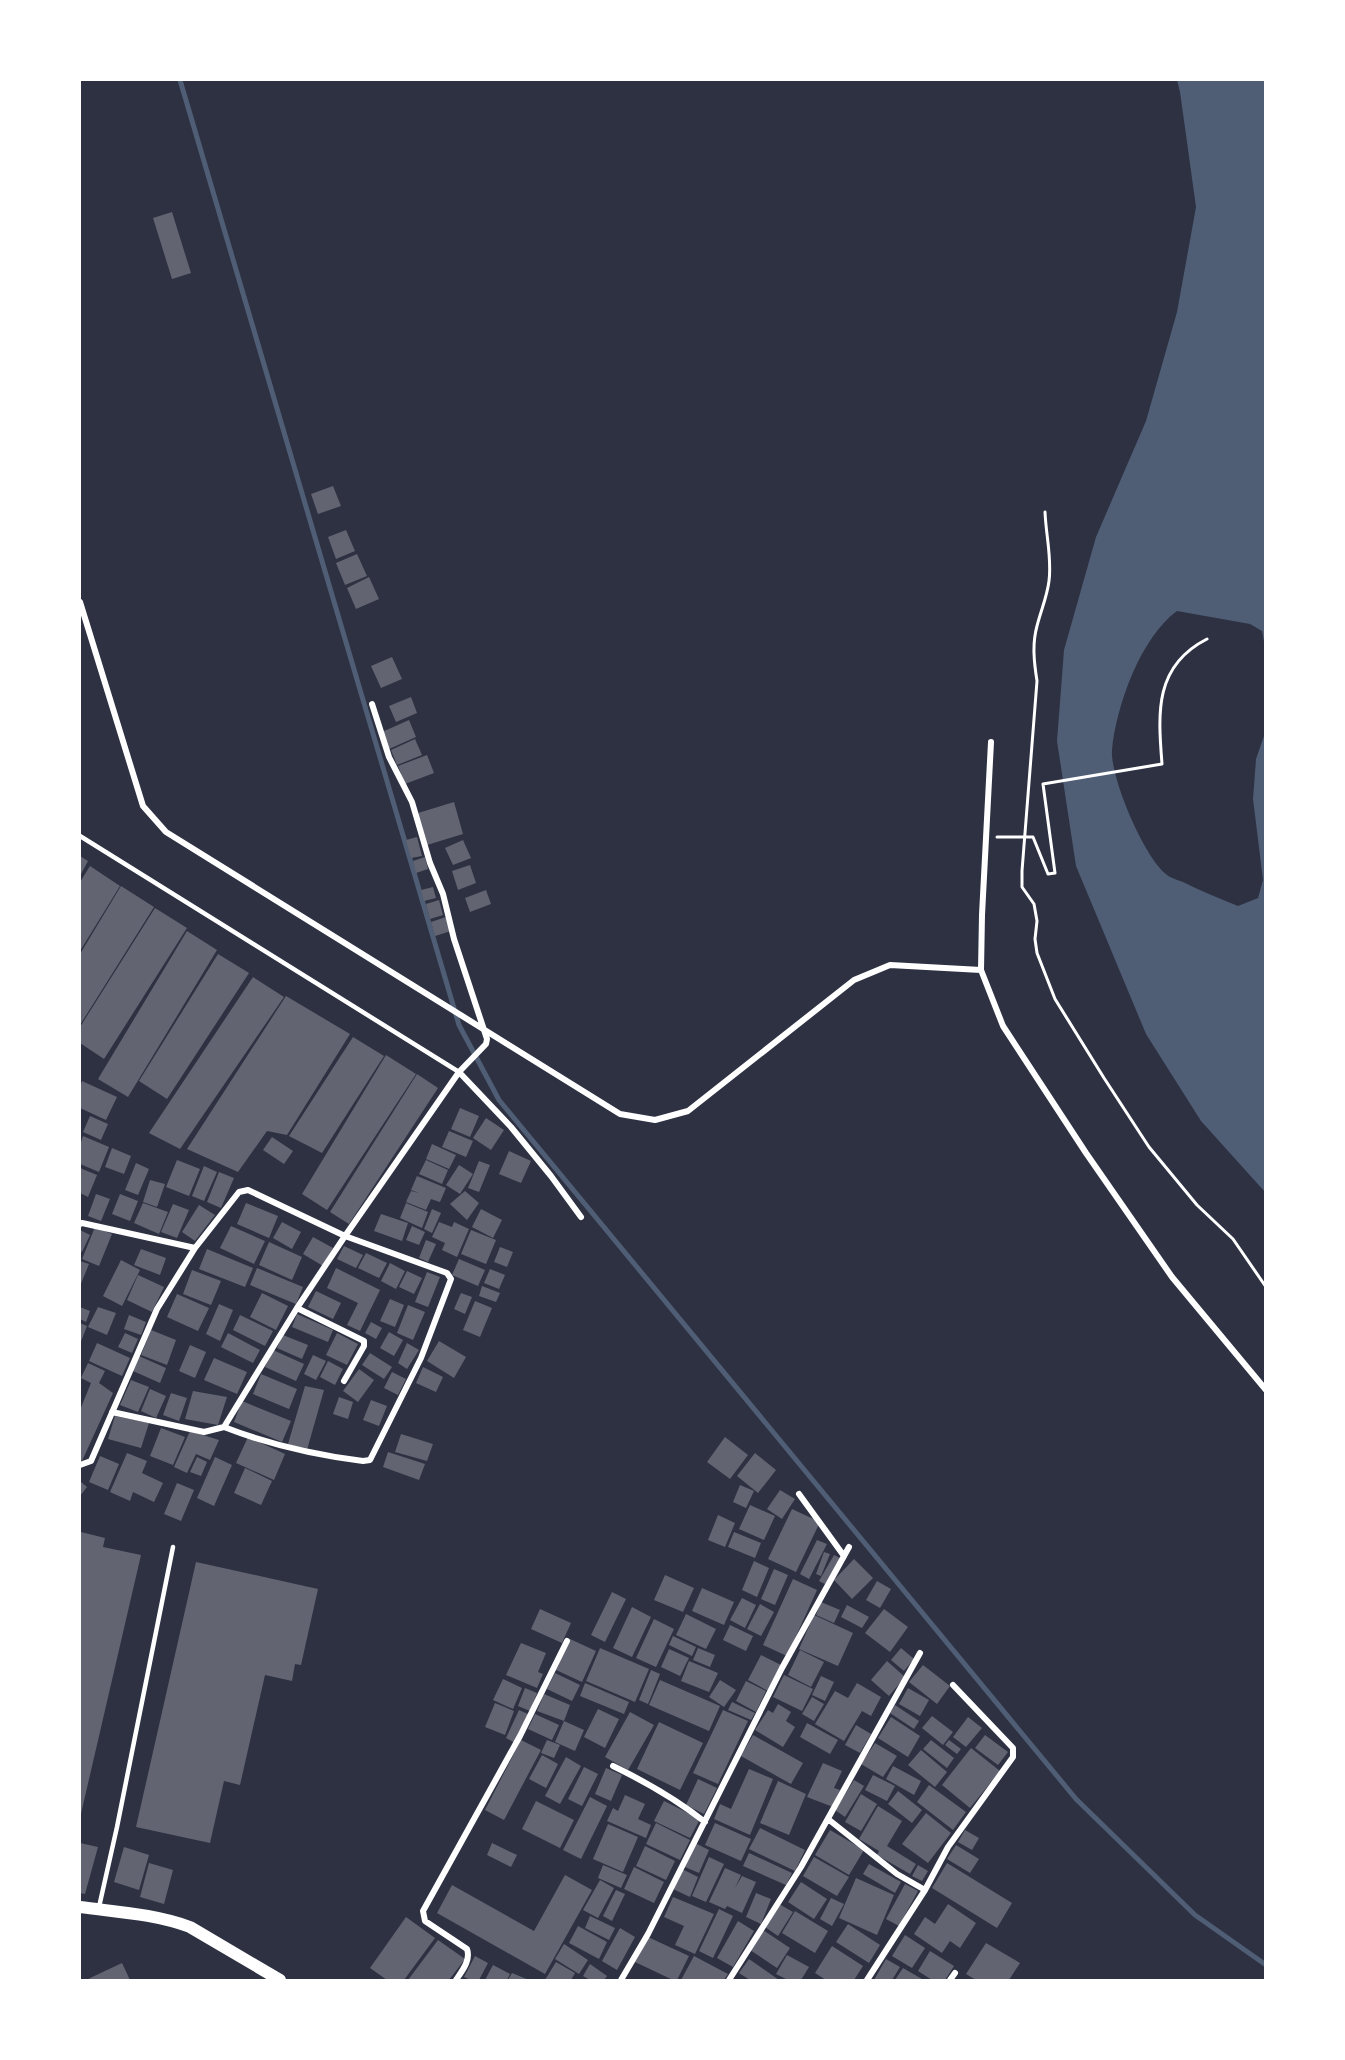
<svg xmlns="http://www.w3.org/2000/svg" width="1345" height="2060" font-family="'Alegreya Sans',sans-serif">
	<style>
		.water { fill: #4f5d75 }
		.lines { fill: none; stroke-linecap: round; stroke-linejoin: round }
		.stream { stroke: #4f5d75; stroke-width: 5 }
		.building { fill: #626471 }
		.path { stroke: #fff; stroke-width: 3 }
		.service { stroke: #fff; stroke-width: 4.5 }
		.minor { stroke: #fff; stroke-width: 6 }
		.secondary { stroke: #fff; stroke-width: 12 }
	</style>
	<rect width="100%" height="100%" fill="#2d3142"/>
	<path class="water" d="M1177 80H1265V647L1262 631 1250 624 1177 611C1141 637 1116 706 1112 750 1110 777 1144 857 1166 874 1170 878 1178 880 1183 882 1201 891 1219 898 1238 906L1258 898 1263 880 1253 799 1256 759 1265 733V1192L1201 1121 1146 1034 1076 866 1057 741 1064 650 1096 537 1146 421 1177 312 1196 207 1180 92Z"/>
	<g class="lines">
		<path class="stream" d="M180 80 459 1025 499 1100 1076 1799 1195 1915 1266 1965"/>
	</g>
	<path class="building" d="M172 212 191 273 172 279 153 218Z
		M333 486 341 506 318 514 311 494Z
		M346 530 355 551 336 559 328 537Z
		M357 554 367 576 345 585 336 563Z
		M369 577 379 599 356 609 347 588Z
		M392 657 402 679 381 688 371 666Z
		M411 697 417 713 396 722 389 706Z
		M409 720 416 737 389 749 382 732Z
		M415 739 422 755 397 765 391 750Z
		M427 755 434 773 405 784 398 766Z
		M454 802 463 834 427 845 418 813Z
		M417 837 422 856 411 858 406 840Z
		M463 840 471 858 453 865 445 848Z
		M80 856 88 861 80 876Z
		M425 857 428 869 416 873 413 861Z
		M470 865 476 883 458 890 452 871Z
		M90 866 120 886 80 951V882Z
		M121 886 154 907 80 1025V954Z
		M433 887 436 898 424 901 421 890Z
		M486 890 491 904 470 912 465 898Z
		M439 900 443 915 430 919 426 904Z
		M155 908 187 928 104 1059 80 1043V1027Z
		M446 917 451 931 435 936 431 922Z
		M187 931 217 950 128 1097 98 1079Z
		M218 954 249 973 167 1099 139 1081Z
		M253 977 284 997 180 1149 149 1133Z
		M286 996 350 1034 287 1135 267 1131 238 1172 187 1149Z
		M353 1037 384 1056 322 1153 289 1136Z
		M386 1055 416 1074 327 1210 302 1194Z
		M417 1074 438 1088 349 1224 330 1212Z
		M82 1081 117 1097 106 1120 80 1108V1087Z
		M460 1108 479 1116 470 1137 451 1129Z
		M90 1116 108 1124 101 1140 83 1132Z
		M486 1118 504 1130 491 1150 473 1138Z
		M449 1131 473 1141 466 1157 442 1147Z
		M83 1136 109 1147 99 1172 80 1164V1145Z
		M272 1137 293 1151 284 1164 263 1150Z
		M432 1144 456 1155 449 1169 426 1159Z
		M112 1148 131 1156 124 1174 105 1167Z
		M509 1151 531 1161 521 1183 499 1174Z
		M177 1160 200 1169 189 1196 166 1187Z
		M426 1160 448 1170 442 1184 419 1174Z
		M479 1161 490 1165 479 1192 468 1188Z
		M136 1163 149 1169 138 1195 125 1190Z
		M459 1165 473 1174 460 1194 446 1185Z
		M204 1166 217 1172 204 1201 192 1196Z
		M80 1168 97 1175 88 1197 80 1193Z
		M219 1172 234 1178 221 1208 207 1202Z
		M417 1176 446 1188 440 1202 431 1199 426 1210 406 1202 411 1191 419 1193 411 1190Z
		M150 1180 165 1184 157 1207 143 1202Z
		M465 1191 479 1203 467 1220 450 1204Z
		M96 1194 110 1199 101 1221 88 1216Z
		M120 1194 138 1201 130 1221 112 1214Z
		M143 1203 168 1212 159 1234 134 1223Z
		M246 1203 278 1216 269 1238 237 1224Z
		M406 1203 428 1212 422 1228 400 1218Z
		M173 1204 189 1210 177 1238 161 1232Z
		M199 1205 215 1215 195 1241 182 1232Z
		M432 1209 441 1213 432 1233 424 1229Z
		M481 1209 502 1220 493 1238 472 1227Z
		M381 1214 408 1223 402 1241 374 1231Z
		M282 1222 301 1232 292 1249 273 1238Z
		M439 1222 452 1227 454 1222 469 1229 457 1257 442 1250 445 1243 432 1237Z
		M231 1226 265 1241 254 1264 220 1248Z
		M412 1226 425 1232 419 1245 406 1240Z
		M95 1227 112 1234 99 1266 82 1259Z
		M80 1230 90 1235 82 1252 80 1251Z
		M471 1230 496 1240 486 1264 461 1254Z
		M313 1237 333 1248 323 1266 303 1254Z
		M426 1240 436 1244 428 1262 419 1258Z
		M269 1242 302 1257 292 1280 259 1265Z
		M344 1246 363 1255 356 1268 337 1259Z
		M500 1247 513 1252 507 1267 494 1262Z
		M141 1249 166 1258 160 1275 134 1265Z
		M207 1249 253 1268 245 1287 199 1269Z
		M366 1253 387 1263 379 1278 358 1268Z
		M459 1259 485 1270 478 1286 452 1275Z
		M121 1260 140 1270 122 1306 103 1296Z
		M80 1261 89 1264 80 1286Z
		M390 1263 405 1271 396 1289 381 1281Z
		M257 1268 303 1287 296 1304 250 1285Z
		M336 1268 380 1290 360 1331 347 1325 358 1303 327 1288Z
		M490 1269 505 1275 499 1289 484 1283Z
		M192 1270 221 1281 211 1305 183 1294Z
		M407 1271 422 1278 414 1294 399 1287Z
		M427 1272 440 1277 428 1307 415 1302Z
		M138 1275 164 1287 152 1312 127 1300Z
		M482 1286 500 1293 496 1302 479 1296Z
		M316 1291 341 1303 333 1319 308 1307Z
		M262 1293 288 1306 276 1330 250 1317Z
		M461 1293 472 1297 465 1314 454 1309Z
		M177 1294 209 1308 198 1331 167 1317Z
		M390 1299 404 1305 395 1327 380 1321Z
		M475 1301 492 1308 480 1337 463 1330Z
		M219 1304 233 1310 220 1341 206 1334Z
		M408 1305 425 1312 413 1340 397 1333Z
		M80 1307 90 1311 86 1322 80 1319Z
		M98 1307 116 1313 107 1335 88 1327Z
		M297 1314 333 1330 328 1342 292 1327Z
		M129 1315 146 1322 141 1335 124 1329Z
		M240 1315 273 1331 265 1346 233 1330Z
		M371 1322 382 1328 376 1339 365 1333Z
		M80 1323 87 1326 80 1344Z
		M151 1330 176 1340 167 1365 141 1355Z
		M389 1332 403 1340 394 1356 380 1348Z
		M125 1333 138 1339 132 1353 118 1347Z
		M228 1333 260 1350 253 1363 221 1347Z
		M337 1333 358 1344 347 1365 326 1355Z
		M283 1335 308 1345 302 1359 277 1348Z
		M439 1341 466 1357 454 1378 427 1361Z
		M97 1343 130 1358 122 1376 89 1361Z
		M407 1343 419 1350 407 1369 398 1363Z
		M190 1345 206 1352 195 1378 179 1371Z
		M273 1350 304 1364 296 1381 265 1367Z
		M370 1353 392 1367 384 1379 362 1365Z
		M313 1355 326 1361 316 1380 304 1374Z
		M139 1356 166 1368 160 1383 133 1371Z
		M214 1358 247 1372 237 1394 204 1380Z
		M328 1361 343 1369 335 1385 320 1377Z
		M88 1363 105 1371 99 1383 113 1393 82 1461 80 1460V1410L91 1383 81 1378Z
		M423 1367 443 1377 436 1392 416 1383Z
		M359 1369 374 1380 358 1402 343 1391Z
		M392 1372 406 1379 398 1395 384 1388Z
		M261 1374 297 1389 289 1409 253 1394Z
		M131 1380 149 1387 138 1412 120 1405Z
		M305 1386 324 1390 307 1450 288 1444Z
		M150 1389 166 1396 156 1418 141 1411Z
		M193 1391 227 1397 218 1425 185 1419Z
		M171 1393 187 1398 179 1421 163 1415Z
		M339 1397 353 1402 348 1419 333 1414Z
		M371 1400 387 1406 379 1426 363 1420Z
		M242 1401 291 1421 282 1442 234 1422Z
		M115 1416 149 1423 141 1448 108 1439Z
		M161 1428 185 1437 173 1465 150 1456Z
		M190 1431 219 1440 210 1460 196 1454 187 1473 174 1467Z
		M401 1434 433 1444 427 1461 395 1452Z
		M248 1437 285 1454 274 1480 236 1463Z
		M725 1437 748 1455 730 1479 707 1462Z
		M388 1452 425 1464 419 1480 383 1467Z
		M127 1453 147 1461 142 1473 163 1483 154 1502 133 1492 130 1501 110 1492Z
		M755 1453 776 1470 758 1493 737 1476Z
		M100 1456 119 1464 108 1490 89 1482Z
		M197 1457 207 1462 201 1476 190 1472Z
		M215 1457 232 1465 214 1506 197 1498Z
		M245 1468 272 1481 261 1505 234 1493Z
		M80 1481 87 1487 80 1496Z
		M177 1483 194 1490 181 1521 164 1514Z
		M740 1485 754 1491 746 1508 733 1502Z
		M780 1490 795 1499 782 1519 767 1509Z
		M750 1505 775 1516 764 1540 739 1529Z
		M792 1509 820 1522 796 1572 768 1559Z
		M718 1515 735 1523 725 1547 708 1540Z
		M81 1532 105 1538 103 1547 141 1555 80 1818Z
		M734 1532 761 1543 755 1558 728 1547Z
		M817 1540 827 1544 809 1579 800 1574Z
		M824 1552 830 1554 821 1576 816 1574Z
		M834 1555 840 1558 825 1584 819 1581Z
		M854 1559 873 1578 852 1599 834 1580Z
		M754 1561 769 1568 757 1597 742 1590Z
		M196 1562 318 1589 301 1665 295 1664 292 1681 265 1675 240 1785 224 1781 210 1843 136 1827Z
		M774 1569 788 1575 775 1605 761 1599Z
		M665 1575 694 1588 683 1612 654 1600Z
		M793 1579 817 1590 787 1656 763 1645Z
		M877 1581 891 1589 880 1608 866 1600Z
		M702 1588 734 1602 724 1625 692 1611Z
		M612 1592 626 1599 605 1642 591 1635Z
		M742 1598 756 1605 745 1628 730 1620Z
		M821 1602 840 1610 834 1623 816 1615Z
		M760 1604 774 1612 761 1636 747 1629Z
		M847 1605 869 1617 862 1628 841 1617Z
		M632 1607 651 1617 632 1657 613 1648Z
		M540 1609 571 1623 562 1643 531 1629Z
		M884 1609 908 1627 890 1652 865 1633Z
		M686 1614 716 1629 706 1649 676 1635Z
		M814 1615 853 1633 838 1666 799 1649Z
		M654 1619 674 1629 656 1667 636 1658Z
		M730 1625 753 1636 746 1651 723 1640Z
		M673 1636 696 1647 692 1656 669 1645Z
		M570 1639 596 1651 582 1682 556 1670Z
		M521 1643 546 1653 538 1672 543 1674 537 1688 506 1675Z
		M600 1648 649 1669 635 1702 586 1681Z
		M698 1648 715 1655 710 1667 693 1660Z
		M901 1648 914 1659 904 1671 891 1660Z
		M669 1649 689 1658 680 1676 661 1667Z
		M800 1650 824 1662 811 1687 788 1675Z
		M761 1655 781 1665 768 1691 748 1680Z
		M689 1661 718 1673 709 1692 681 1681Z
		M887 1661 905 1677 889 1696 871 1680Z
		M923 1665 950 1686 937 1704 909 1682Z
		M651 1670 660 1674 648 1704 639 1700Z
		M555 1673 580 1685 572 1701 547 1689Z
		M784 1675 813 1689 802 1711 773 1697Z
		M821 1676 834 1682 825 1701 812 1695Z
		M503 1679 522 1688 513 1709 493 1700Z
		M660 1680 720 1706 709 1731 649 1705Z
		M720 1680 736 1690 724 1707 709 1697Z
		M746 1681 766 1691 756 1712 736 1701Z
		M585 1683 629 1702 624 1714 580 1696Z
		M857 1683 881 1697 871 1716 862 1711 844 1741 815 1724 835 1691 848 1698Z
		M525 1688 537 1693 530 1711 518 1706Z
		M908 1688 929 1700 920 1716 899 1704Z
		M544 1694 570 1705 564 1721 584 1730 575 1751 555 1742 564 1721 537 1711Z
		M812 1697 824 1704 814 1721 802 1714Z
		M732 1702 755 1713 751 1720 728 1710Z
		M495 1703 514 1711 505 1735 485 1727Z
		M778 1704 791 1712 786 1721 795 1727 783 1747 755 1730 768 1710 773 1713Z
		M895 1705 919 1721 914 1729 890 1713Z
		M598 1709 619 1719 605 1748 584 1737Z
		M519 1710 528 1714 515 1743 506 1738Z
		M723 1710 748 1721 718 1784 693 1773Z
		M630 1712 654 1725 628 1770 605 1757Z
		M535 1714 559 1725 552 1740 528 1729Z
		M932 1716 953 1732 943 1745 922 1728Z
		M891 1717 920 1736 908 1757 878 1738Z
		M968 1717 982 1728 966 1747 953 1737Z
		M659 1722 703 1743 680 1790 637 1769Z
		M807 1723 838 1740 830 1754 800 1737Z
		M856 1725 871 1734 860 1753 845 1745Z
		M753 1735 803 1763 791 1784 741 1756Z
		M985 1735 1008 1752 998 1765 975 1748Z
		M521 1740 541 1750 504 1820 485 1810Z
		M547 1740 560 1745 554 1758 541 1753Z
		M931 1740 954 1758 947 1768 923 1749Z
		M949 1740 961 1749 957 1754 945 1745Z
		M875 1743 897 1756 883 1777 861 1764Z
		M971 1748 1000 1771 970 1808 942 1785Z
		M921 1750 947 1772 935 1787 908 1765Z
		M542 1755 558 1764 546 1788 529 1779Z
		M566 1757 581 1766 560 1804 545 1796Z
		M823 1763 842 1771 834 1788 840 1790 833 1807 807 1797Z
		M893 1766 921 1781 914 1795 886 1779Z
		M584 1767 598 1774 582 1806 568 1799Z
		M606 1768 622 1775 611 1801 595 1794Z
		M749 1769 773 1779 750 1835 714 1819 720 1804 731 1809Z
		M873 1775 895 1786 887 1801 865 1790Z
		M698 1779 717 1788 704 1814 686 1805Z
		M854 1780 864 1786 845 1817 835 1810Z
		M778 1781 806 1794 789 1835 760 1823Z
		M929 1785 966 1812 953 1830 917 1802Z
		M898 1791 922 1810 912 1823 888 1804Z
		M861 1794 877 1804 861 1831 845 1822Z
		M625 1795 645 1804 638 1819 651 1825 646 1838 607 1821 613 1808 618 1811Z
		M590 1797 607 1806 581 1859 563 1850Z
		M536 1801 574 1820 560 1848 522 1829Z
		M664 1801 700 1819 690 1838 654 1821Z
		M878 1806 902 1821 887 1846 916 1864 910 1874 877 1855 879 1851 859 1839Z
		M926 1813 951 1833 928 1863 902 1844Z
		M656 1823 690 1840 680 1860 646 1844Z
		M715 1823 751 1839 741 1861 705 1845Z
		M608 1824 638 1837 623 1872 593 1859Z
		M760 1828 805 1850 795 1871 749 1849Z
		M830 1830 864 1850 849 1875 815 1855Z
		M965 1830 979 1838 972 1850 958 1842Z
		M80 1843 98 1847 85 1894 80 1893Z
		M492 1843 517 1855 511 1867 487 1855Z
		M695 1843 709 1850 699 1873 685 1867Z
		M956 1845 979 1859 970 1873 947 1859Z
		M645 1846 675 1861 666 1880 636 1866Z
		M124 1847 149 1855 139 1890 114 1882Z
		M749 1853 792 1873 786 1885 743 1866Z
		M709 1857 724 1864 706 1902 692 1896Z
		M814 1857 849 1877 837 1896 803 1876Z
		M149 1863 173 1870 164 1904 140 1897Z
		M947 1863 1012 1903 997 1928 932 1888Z
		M869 1864 901 1882 895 1893 863 1874Z
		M603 1865 627 1875 621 1888 598 1878Z
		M918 1865 928 1871 922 1881 912 1876Z
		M634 1867 664 1882 654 1903 624 1889Z
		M725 1868 741 1875 735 1888 742 1876 756 1882 742 1913 727 1906 725 1909 709 1902Z
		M682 1869 698 1877 690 1897 673 1889Z
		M565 1875 592 1890 545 1974 437 1913 452 1885 534 1931Z
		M856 1878 894 1895 877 1935 839 1918Z
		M600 1880 614 1888 598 1918 583 1910Z
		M801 1882 827 1899 814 1919 788 1902Z
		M905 1884 918 1891 899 1926 886 1919Z
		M616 1890 625 1894 612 1921 603 1916Z
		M756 1893 771 1899 761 1924 746 1917Z
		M673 1897 714 1914 695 1954 675 1945 684 1926 664 1917Z
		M831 1898 844 1904 832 1926 820 1919Z
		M779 1904 793 1912 778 1936 765 1927Z
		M948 1904 976 1923 960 1948 950 1941 942 1953 914 1934 925 1917 935 1924Z
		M719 1909 733 1916 713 1958 699 1951Z
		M795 1911 828 1931 815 1953 782 1933Z
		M590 1916 615 1928 609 1940 585 1928Z
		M406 1917 435 1938 404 1980H387L370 1968Z
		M738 1921 754 1931 733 1967 717 1958Z
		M848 1924 880 1945 869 1963 836 1942Z
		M578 1926 607 1942 599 1959 569 1943Z
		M620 1928 635 1937 617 1970 602 1961Z
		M763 1930 790 1948 777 1968 750 1950Z
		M905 1935 925 1948 912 1968 892 1956Z
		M648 1937 689 1956 677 1980H673L635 1962Z
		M438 1940 465 1959 449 1980H408Z
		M986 1943 1020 1963 1009 1980H976L966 1974Z
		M564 1944 588 1960 579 1974 555 1959Z
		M832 1946 863 1966 854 1980H826L815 1973Z
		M930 1951 954 1966 945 1980H932L918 1971Z
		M787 1955 809 1967 801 1980H788L776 1974Z
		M475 1956 488 1963 479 1980H471L464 1977Z
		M694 1956 728 1974 724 1980H681Z
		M749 1959 779 1980H750L739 1973Z
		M886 1959 900 1967 892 1980H874Z
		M556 1962 575 1973 571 1980H545Z
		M122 1963 130 1980H86L107 1970Z
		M590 1964 607 1976 604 1980H590L583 1976Z
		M493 1965 510 1974 507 1980H485Z
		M903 1968 922 1979 921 1980H895Z
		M512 1973 529 1980H508Z"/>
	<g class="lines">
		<path class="path" d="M1045 512C1046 536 1052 558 1049 581 1047 597 1041 610 1037 626 1032 644 1034 662 1037 681L1022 871V887L1034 904 1037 921 1035 939 1037 953 1055 999 1104 1078 1149 1147 1197 1205 1233 1239 1266 1287
			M997 837H1033L1048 874 1055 873 1043 784 1162 764C1158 713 1154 666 1207 639"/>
		<path class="service" d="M80 836 459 1072
			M99 1907 117 1827 173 1547"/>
		<path class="minor" d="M80 602 143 806 166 832 620 1114 655 1120 688 1111 854 980 890 965 981 970
			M991 742 982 915 981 970 1003 1026 1086 1153 1172 1277 1266 1390
			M459 1072 511 1127 551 1176 581 1217
			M80 1224 82 1223 195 1248
			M297 1308 364 1341V1346L344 1381
			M112 1412 204 1432 224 1427 297 1308 345 1236 447 1273 451 1279 421 1358 370 1460 363 1461C315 1455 270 1445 224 1427
			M80 1465 91 1461 157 1309 195 1248 239 1192 248 1190 345 1236 459 1072 486 1044 487 1039 454 939 443 894 430 863 412 802 389 757 372 704
			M799 1494 844 1556
			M613 1766C646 1782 676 1799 705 1822
			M828 1819 897 1874 925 1890
			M456 1980C462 1971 471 1960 467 1949L425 1921 423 1911 520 1736 567 1641
			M621 1980 648 1934 782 1668 849 1547
			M729 1980 801 1867 920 1653
			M867 1980 925 1890 948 1847 1013 1757V1748L953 1685
			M950 1980 955 1973"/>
		<path class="secondary" d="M80 1907C117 1912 155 1914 190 1927L280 1980"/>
	</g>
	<rect width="1345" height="2060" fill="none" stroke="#ffffff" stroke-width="162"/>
</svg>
